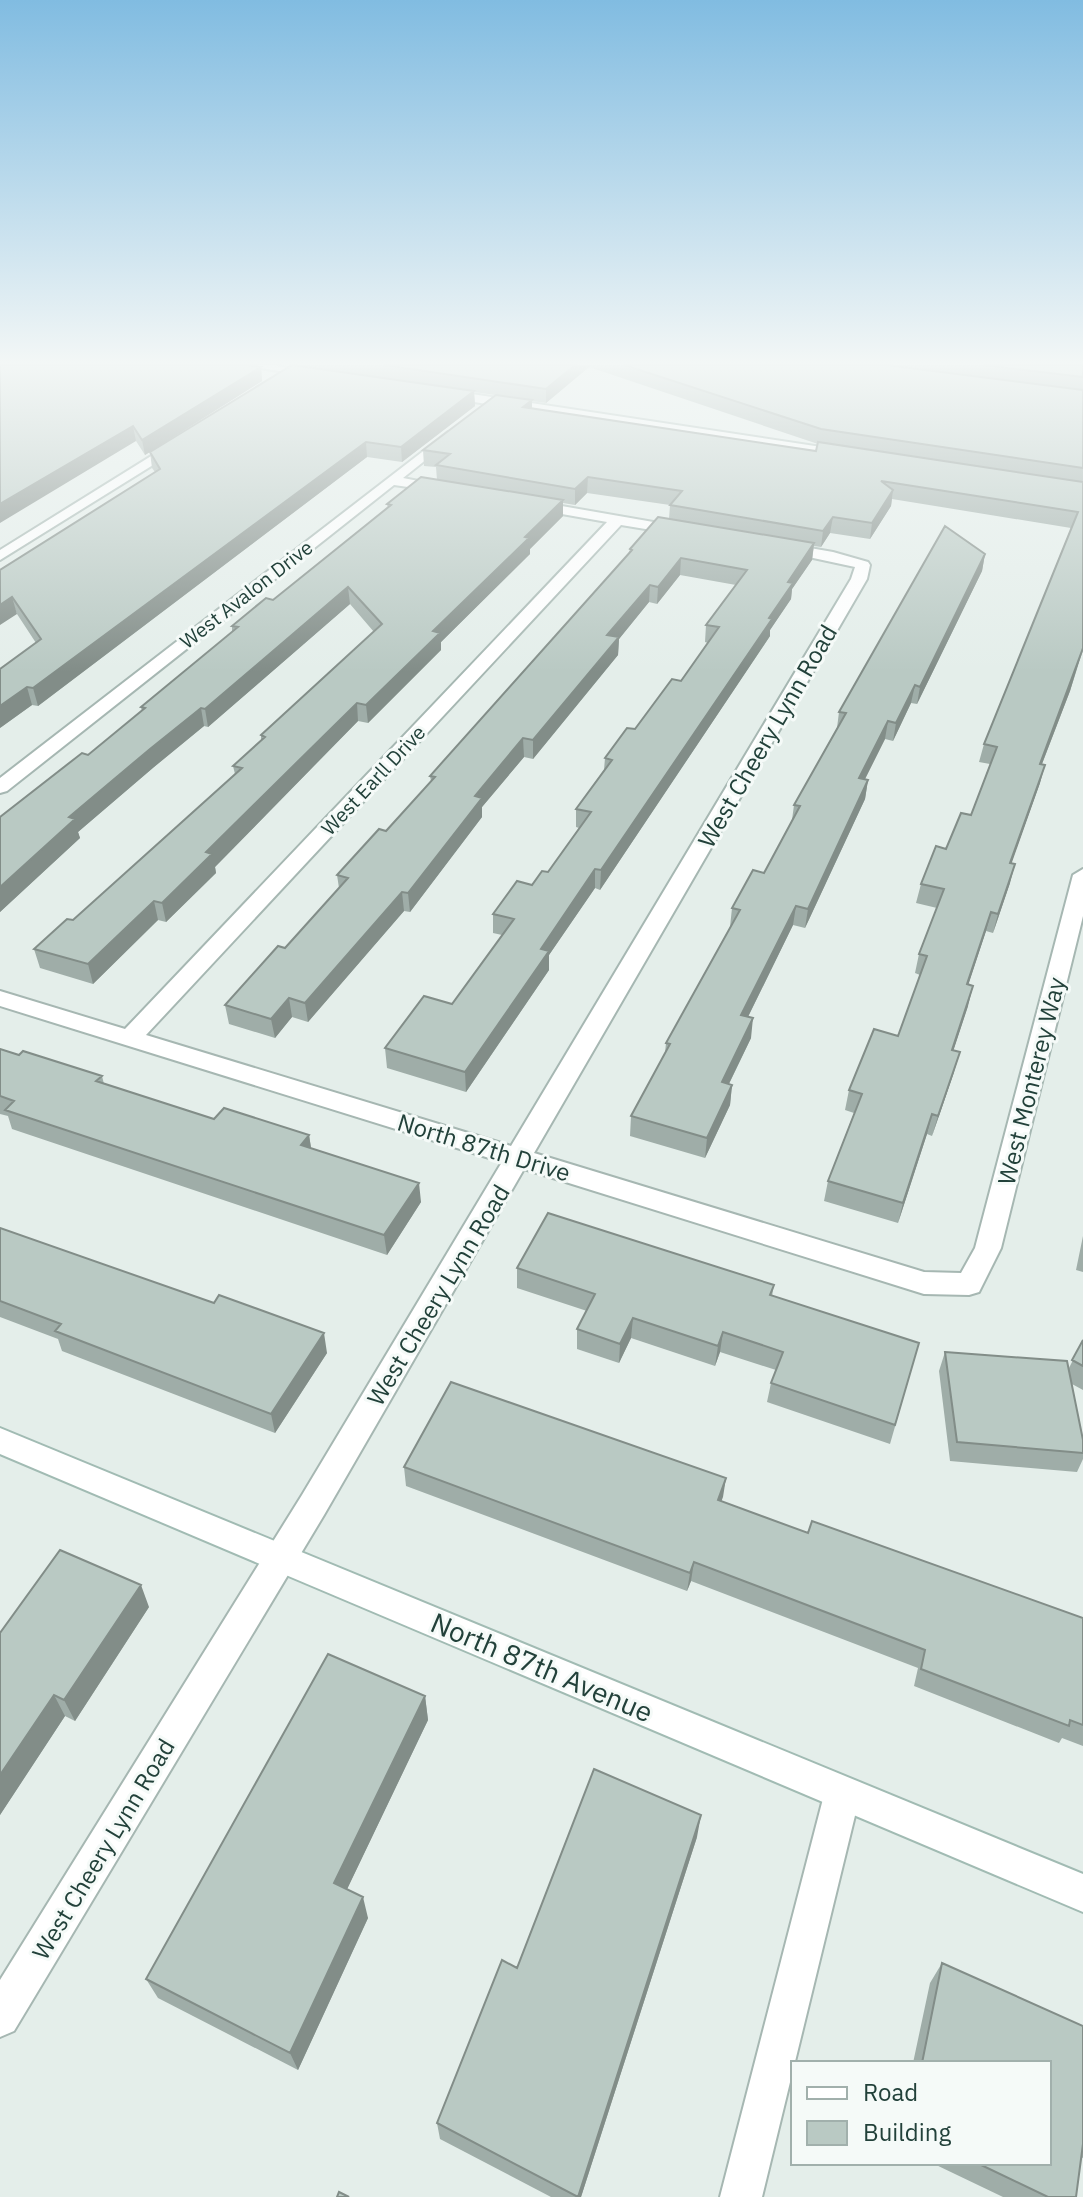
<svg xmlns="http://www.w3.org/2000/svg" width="1083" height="2197" font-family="'IBM Plex Sans',sans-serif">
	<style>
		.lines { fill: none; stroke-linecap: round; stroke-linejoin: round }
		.street-casing { stroke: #a6b7b2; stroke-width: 4 }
		.secondary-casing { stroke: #a1bbb3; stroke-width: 4 }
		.street { fill: #fff; fill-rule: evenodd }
		.secondary { fill: #fff; fill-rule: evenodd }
		.wall { fill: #9fada8; fill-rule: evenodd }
		.shaded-wall { fill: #828d88 }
		.building { fill: #b9c9c3; stroke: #828d88; stroke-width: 2 }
		.labels { text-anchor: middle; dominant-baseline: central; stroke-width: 6; stroke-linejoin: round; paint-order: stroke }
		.far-street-label { font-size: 20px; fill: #22413a; stroke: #f5faf8 }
		.street-label { font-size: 24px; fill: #22413a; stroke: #f5faf8 }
		.near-street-label { font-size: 28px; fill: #22413a; stroke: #f5faf8 }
	</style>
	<rect width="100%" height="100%" fill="#e4eeea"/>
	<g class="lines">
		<defs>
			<path id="street" d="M243 365H272L320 374 314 377Z
				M445 390 848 451 854 455 848 459 441 397 439 394Z
				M448 432 454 436 452 439 403 478 450 487V493L394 485 7 791 0 793V778Z
				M177 440 183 444 182 447 0 560V550Z
				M533 501 682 527 689 531 682 535 621 525 146 1035 511 1146 851 579 855 567 776 550 774 547 781 543 833 552 868 562 870 565 867 579 534 1153 924 1272 961 1273 975 1248 1073 875 1083 869V916L1001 1248 979 1292 969 1295 924 1294 524 1169 324 1515 14 2031 0 2037V1980L302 1495 502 1162 0 1006V991L125 1029 607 522 528 508 526 505Z
				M842 1777 855 1782 860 1795 762 2197H720L824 1795 829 1782Z"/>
			<path id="secondary" d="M0 1428 1083 1874V1912L0 1454Z"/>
		</defs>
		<use href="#street" class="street-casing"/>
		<use href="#secondary" class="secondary-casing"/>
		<use href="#street" class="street"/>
		<use href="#secondary" class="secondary"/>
	</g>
	<path class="wall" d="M0 365 261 367 262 381 145 455 136 441Z
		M288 365H1083V650L1070 691 1042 764 1040 783 1011 863 1010 883 993 933 986 931 968 985V1006L953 1051 954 1072 932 1136 927 1134 898 1223 824 1201 828 1181 854 1113 845 1110 849 1090 898 1036 920 975 915 973 919 954 937 908 916 903 921 884 971 815 990 764 979 762 984 744 1071 528 892 499 891 506 870 539 830 533 821 547 814 546 812 560 792 589 791 599 770 630V636L600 890 595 888 549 955V970L466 1092 387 1068 385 1048 452 1004 502 935 493 933V914L548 872 579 828 576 827V809L604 770 605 758 635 729 681 681 708 643 705 642 706 625 736 585 680 575 657 604 649 602 619 639 618 655 533 759 524 757 482 807V817L410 912 404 911 308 1022 292 1017 275 1038 229 1024 225 1005 285 948 339 888 337 875 386 831 431 781 430 776 629 553 630 549 669 519 670 505 587 493 575 505 563 503V516L530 549V554L441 642V650L368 723 358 721 215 867 216 873 166 922 158 920 93 984 40 968 34 949 73 920 235 774 233 766 261 740V735L374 632 350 604 208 727 204 726 154 767 78 832 80 838 0 912V817L88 755 142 711 141 707 232 632V626L273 600 388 508 387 504 437 480 436 467 424 466 423 450 495 395 474 392 475 406 402 462 367 457 38 706 32 705 0 728 36 643 17 614 0 570 155 472 152 468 150 452 292 365ZM589 367 818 444 816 451 532 409V401L546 403Z
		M985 554 982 571 917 704 911 703 893 741 885 739 865 779 868 780 865 799 805 928 793 925 748 1017 751 1038 729 1084 732 1085 730 1105 705 1158 630 1136 631 1116 665 1053 666 1043 730 927 732 908 764 873 792 820 794 805 837 728 839 712Z
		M0 1049 19 1055 102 1076 104 1084 214 1119 309 1135 311 1148 421 1202 387 1255 12 1129 8 1116 0 1114Z
		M0 1228 327 1353 275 1433 62 1351 58 1339 0 1317Z
		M1083 1236V1272L1076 1270Z
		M517 1268 774 1285 772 1296 919 1343 890 1444 767 1402 771 1383 776 1370 720 1352 715 1366 631 1338 619 1363 577 1349V1329L587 1311 517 1288Z
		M1083 1340V1390L1072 1384 1083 1440V1459L1077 1472 950 1461 939 1371 945 1352 1069 1368Z
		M404 1467 726 1478 721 1501 808 1533 1083 1618V1746L1062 1738 1059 1743 914 1686 918 1668 691 1581 687 1591 406 1486Z
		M149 1607 75 1721 65 1716 0 1815V1633Z
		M425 1696 428 1720 347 1889 368 1918 298 2070 158 1998 146 1979Z
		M697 1837 581 2197H551L440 2139 437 2123 517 1968Z
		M942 1963 1083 2026V2158L1081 2157 1076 2197H1003L932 2163H1049V2063H913L930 1983Z"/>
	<path class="shaded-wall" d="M575 365H589V367L546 403V389Z
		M261 367 262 381 145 455 142 440Z
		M474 391 475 406 402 462 401 447Z
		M532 400V415L523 407Z
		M133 426 136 441 0 523V504Z
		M366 442 367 457 38 706 33 688Z
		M588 477 587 493 575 505V489Z
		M893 490 891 506 870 539 872 523Z
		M563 500V516L530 549V554L441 642V650L368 723 366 705 433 631 525 537Z
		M833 517 830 533 821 547 823 531Z
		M814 543 812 560 792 589 791 599 770 630V636L600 890 601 870 788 582Z
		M985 554 982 571 917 704 920 687Z
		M681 558 680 575 657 604 658 587Z
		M650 585 649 602 619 639 618 655 533 759V740L607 635Z
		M348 587 350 604 208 727 205 709Z
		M12 597 17 614 0 625V605Z
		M1083 648 1070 691 1035 782 1040 764Z
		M915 685 911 703 893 741 896 723Z
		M27 687 32 705 0 728V706Z
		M357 703 358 721 215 867 216 873 166 922 162 903 206 852Z
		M201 708 204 726 154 767 78 832 80 838 0 912V887L69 817 150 749Z
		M888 721 885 739 856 797 859 778Z
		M523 738 524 757 482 807V817L410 912 408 893 475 796Z
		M1045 765 1040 783 1005 882 1010 863Z
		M868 780 865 799 805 928 808 909Z
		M1015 864 1010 883 993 933 998 914Z
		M595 869V888L549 955V970L466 1092 465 1072 541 949Z
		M402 892 404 911 308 1022 305 1003Z
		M154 901 158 920 93 984 88 964Z
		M796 906 793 925 739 1035 741 1015Z
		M991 912 986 931 962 1004 967 984Z
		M973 986 968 1006 947 1070 952 1050Z
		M289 998 292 1017 275 1038 271 1019Z
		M753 1018 751 1038 720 1102 722 1082Z
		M960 1052 954 1072 932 1136 938 1116Z
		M732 1085 730 1105 705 1158 707 1138Z
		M932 1114 927 1134 898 1223 903 1203Z
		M309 1135 312 1154 301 1145Z
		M419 1183 421 1202 387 1255 384 1235Z
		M633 1318 631 1338 619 1363 620 1344Z
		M723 1332 720 1352 715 1366 718 1346Z
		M324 1333 327 1353 275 1433 271 1414Z
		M726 1478 723 1497 715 1518 718 1500Z
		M694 1562 691 1581 687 1591 690 1573Z
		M141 1585 149 1607 75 1721 64 1700Z
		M54 1695 65 1716 0 1815V1775Z
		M425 1696 428 1720 340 1904 334 1883Z
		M701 1815 697 1837 581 2197H578Z
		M363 1897 368 1918 298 2070 290 2053Z"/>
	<path class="building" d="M0 365H245L261 367 142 440 133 426 0 504Z
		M292 365 474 391 401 447 366 442 33 688 27 687 0 706V669L41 639 12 597 0 605V570L160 469 150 452Z
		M384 365H575L546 389Z
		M624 365H886L1083 390V468L821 429Z
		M983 365H1083V377Z
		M496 395 532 400 523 407 816 451 818 442 1083 482V648L1040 764 1045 765 1010 863 1015 864 998 914 991 912 967 984 973 986 952 1050 960 1052 938 1116 932 1114 903 1203 828 1181 862 1094 849 1090 874 1029 898 1036 927 956 919 954 944 889 921 884 936 846 946 849 961 813 971 815 997 747 984 744 1078 512 881 481 893 490 872 523 833 517 823 531 670 505 682 491 588 477 575 489 436 465 450 454 423 450Z
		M421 477 563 500 525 537 529 538 433 631 440 633 366 705 357 703 206 852 212 854 162 903 154 901 88 964 34 949 67 919 73 920 242 768 233 766 265 737 261 735 382 624 348 587 205 709 201 708 150 749 69 817 75 819 0 887V817L82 753 88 755 145 708 141 707 238 627 232 626 266 598 273 600 391 505 387 504Z
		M658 517 814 543 788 582 793 583 769 618 772 619 601 870 595 869 541 949 549 951 465 1072 385 1048 424 996 452 1004 514 919 493 914 517 881 532 885 542 871 548 872 591 812 576 809 612 760 605 758 627 728 635 729 672 679 681 681 719 627 706 625 747 570 681 558 658 587 650 585 607 635 619 637 533 740 523 738 475 796 482 798 408 893 402 892 305 1003 289 998 271 1019 225 1005 278 946 285 948 348 878 337 875 379 829 386 831 435 777 430 776 632 550 630 549Z
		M945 526 985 554 920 687 915 685 896 723 888 721 859 778 868 780 808 909 796 906 741 1015 753 1018 722 1082 732 1085 707 1138 631 1116 670 1044 666 1043 740 910 732 908 753 870 764 873 800 806 794 805 846 713 839 712Z
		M0 1049 19 1055 23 1051 102 1076 96 1081 214 1119 224 1108 309 1135 301 1145 419 1183 384 1235 5 1110 14 1101 0 1096Z
		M548 1213 774 1285 770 1295 919 1343 895 1425 771 1383 783 1352 723 1332 718 1346 633 1318 620 1344 577 1329 595 1294 517 1268Z
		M0 1228 214 1303 219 1295 324 1333 271 1414 55 1331 61 1324 0 1301Z
		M1083 1340V1366L1072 1360Z
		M945 1352 1067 1361 1083 1440V1453L957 1442Z
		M451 1382 726 1478 718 1500 808 1533 812 1521 1083 1618V1725L1070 1720 1069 1726 921 1669 925 1650 694 1562 690 1573 404 1467Z
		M60 1550 141 1585 64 1700 54 1695 0 1775V1633Z
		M328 1654 425 1696 334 1883 363 1897 290 2053 146 1979Z
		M594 1769 701 1815 578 2197 437 2123 502 1960 517 1968Z
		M942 1963 1083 2026V2144L1076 2197H1048L977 2163H1049V2063H922Z
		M339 2192 349 2197H337Z"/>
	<linearGradient id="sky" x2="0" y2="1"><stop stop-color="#81bce1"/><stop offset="0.54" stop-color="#f3f7f6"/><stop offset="1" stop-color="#f3f7f6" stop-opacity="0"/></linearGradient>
	<rect width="1083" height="672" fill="url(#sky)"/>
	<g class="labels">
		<g class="far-street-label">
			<text transform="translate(246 594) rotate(-38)">West Avalon Drive</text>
			<text transform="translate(373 780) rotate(-47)">West Earll Drive</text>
		</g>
		<g class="street-label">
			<text transform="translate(767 736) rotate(-60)">West Cheery Lynn Road</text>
			<text transform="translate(1031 1081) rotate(-76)">West Monterey Way</text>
			<text transform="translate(484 1147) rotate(17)">North 87th Drive</text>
			<text transform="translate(438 1295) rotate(-59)">West Cheery Lynn Road</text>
			<text transform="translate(103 1849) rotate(-59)">West Cheery Lynn Road</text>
		</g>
		<g class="near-street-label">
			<text transform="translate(542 1667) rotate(23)">North 87th Avenue</text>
		</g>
	</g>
	<rect x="791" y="2061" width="260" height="104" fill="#f5faf8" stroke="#a1b0ac" stroke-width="2"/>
	<rect x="807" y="2087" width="40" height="12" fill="#ffffff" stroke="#a1b0ac" stroke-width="2"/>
	<text x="863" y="2101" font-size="24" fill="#22413a">Road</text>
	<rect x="807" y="2121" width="40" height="24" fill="#b9c9c3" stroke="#a1b0ac" stroke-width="2"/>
	<text x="863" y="2141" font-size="24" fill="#22413a">Building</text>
</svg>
